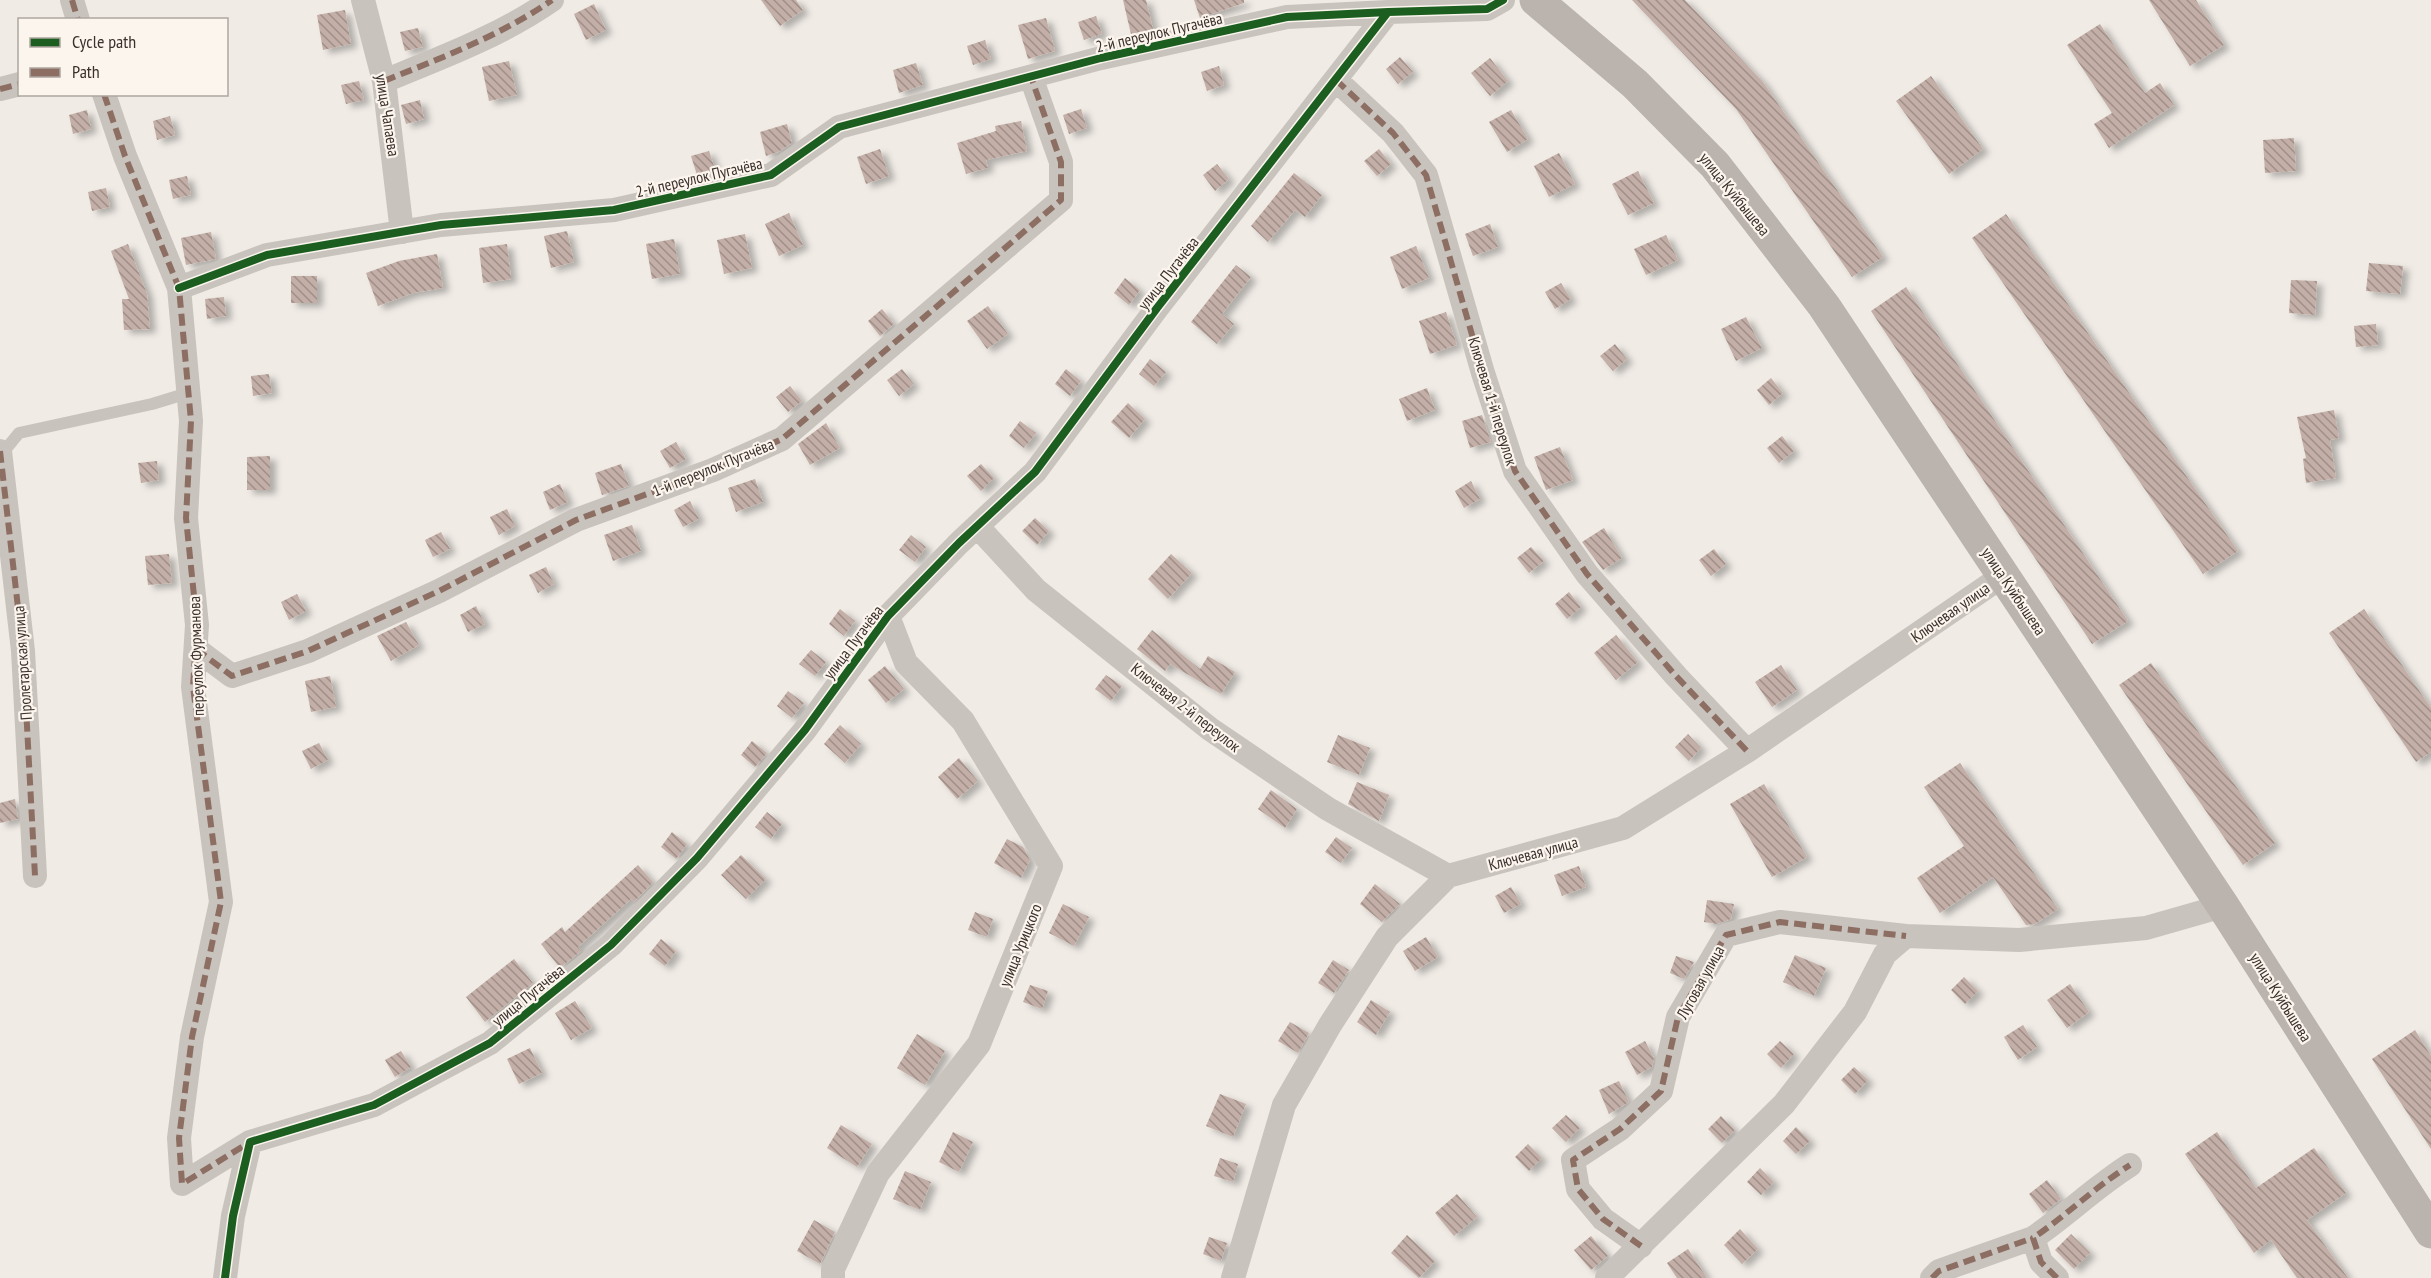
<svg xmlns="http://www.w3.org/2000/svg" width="2431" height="1278" font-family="'PT Sans Narrow',sans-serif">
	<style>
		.building { fill: url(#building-back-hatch); filter: url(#shadow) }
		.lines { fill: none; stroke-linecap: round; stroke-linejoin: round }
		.service { stroke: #c9c3be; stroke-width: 12 }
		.minor { stroke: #c9c3be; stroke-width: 24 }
		.secondary { stroke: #bab3ae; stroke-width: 33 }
		.quiet { stroke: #8d6e63; stroke-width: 6; stroke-dasharray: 12 6; stroke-linecap: butt }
		.cycleway-casing { stroke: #fbf5ee; stroke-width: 11 }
		.cycleway { stroke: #1b5e20; stroke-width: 8 }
		.labels { text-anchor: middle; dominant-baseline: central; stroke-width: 4.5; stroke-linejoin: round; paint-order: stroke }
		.street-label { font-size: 16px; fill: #3b302b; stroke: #fbf5ee }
	</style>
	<defs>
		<pattern id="building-back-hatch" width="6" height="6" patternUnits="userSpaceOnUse" patternTransform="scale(1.5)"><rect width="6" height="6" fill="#c3afa7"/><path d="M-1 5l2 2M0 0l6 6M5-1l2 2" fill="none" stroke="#a08f88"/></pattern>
		<filter id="shadow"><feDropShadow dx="6" dy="4" stdDeviation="3" flood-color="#0004"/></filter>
	</defs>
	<rect width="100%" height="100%" fill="#f0ebe5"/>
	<path class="building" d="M761 0H796L803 10 780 26Z
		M1123 0H1146L1153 29 1131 34Z
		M1194 0H1244V3L1200 18Z
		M1632 0H1685L1763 82 1883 257 1852 277 1736 109Z
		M2149 0H2196L2224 45 2190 66Z
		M594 4 606 30 586 40 574 14Z
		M345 10 351 44 323 50 317 15Z
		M1096 16 1102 34 1084 40 1078 22Z
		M1046 18 1055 51 1028 59 1018 25Z
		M2100 24 2145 93 2160 83 2174 105 2109 148 2094 124 2112 113 2067 45Z
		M418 28 423 47 405 51 400 32Z
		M985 40 991 59 973 65 967 46Z
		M1400 57 1413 72 1398 84 1386 69Z
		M1490 58 1508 81 1490 96 1471 73Z
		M509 61 517 95 489 101 482 67Z
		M916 63 923 85 899 93 893 70Z
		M1219 66 1224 85 1207 91 1201 72Z
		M1931 76 1983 149 1949 174 1896 101Z
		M359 81 364 100 346 104 341 85Z
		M420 100 424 119 406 124 401 105Z
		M1081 109 1087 128 1069 134 1063 115Z
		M87 110 91 129 73 134 69 115Z
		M1511 110 1528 139 1507 152 1489 122Z
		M170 116 175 135 157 140 153 121Z
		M1021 121 1027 151 986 160 988 168 966 174 957 143 996 131 995 126Z
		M787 124 792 143 778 152 766 156 760 132Z
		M2294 138 2296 171 2265 173 2263 140Z
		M880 149 889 176 866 184 857 157Z
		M1379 149 1391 164 1377 176 1364 161Z
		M709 151 715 169 697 175 691 156Z
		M1559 153 1575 184 1549 197 1534 166Z
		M1217 164 1229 179 1215 191 1203 175Z
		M1638 171 1654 203 1628 215 1612 184Z
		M1294 173 1322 195 1305 217 1295 210 1268 242 1251 226Z
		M187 176 191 195 173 199 169 180Z
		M106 188 110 207 92 211 88 192Z
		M789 213 803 245 779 256 765 224Z
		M2006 214 2238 551 2203 574 1972 238Z
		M1490 224 1498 247 1473 256 1465 234Z
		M567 231 574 262 551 268 544 236Z
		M211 232 216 259 186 265 181 238Z
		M745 234 752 268 724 274 717 240Z
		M1666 235 1678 260 1646 275 1634 249Z
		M674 239 680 274 652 279 646 244Z
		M128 244 147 294 150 329 124 330 122 299H129L111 251Z
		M507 244 511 279 483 283 479 248Z
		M1416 246 1429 278 1402 289 1390 257Z
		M437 254 443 288 413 293 378 306 366 273 399 261Z
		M2369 263 2403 266 2400 294 2366 291Z
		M1236 265 1251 277 1222 314 1234 324 1217 344 1191 322Z
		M291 276H317V303H291Z
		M1125 278 1140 290 1129 305 1114 293Z
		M2291 280 2317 281 2315 315 2289 313Z
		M1561 283 1571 299 1555 309 1545 292Z
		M1906 287 2128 621 2092 644 1871 311Z
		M224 297 226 316 207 319 205 299Z
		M988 306 1008 334 987 349 967 321Z
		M882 309 894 324 880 336 868 321Z
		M1446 312 1457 345 1430 354 1419 321Z
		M1746 317 1762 348 1736 361 1721 329Z
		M2376 324 2378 345 2356 347 2354 326Z
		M1615 344 1627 359 1613 371 1600 356Z
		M1150 359 1166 372 1154 386 1139 374Z
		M902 369 914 384 899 396 887 380Z
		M1066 369 1081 381 1070 396 1055 384Z
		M269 374 272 393 253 396 251 376Z
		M1771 378 1783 393 1769 405 1757 390Z
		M790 386 802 401 788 412 776 397Z
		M1427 388 1435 410 1407 421 1399 399Z
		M1128 403 1145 419 1129 438 1111 422Z
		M2334 410 2339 438 2330 440 2336 478 2306 483 2303 459 2306 458 2297 417Z
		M1482 415 1491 442 1470 448 1462 421Z
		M1020 421 1036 433 1024 448 1009 436Z
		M826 423 840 448 810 465 798 444Z
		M1782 436 1794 451 1779 463 1767 448Z
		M676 442 686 459 670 468 660 451Z
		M1560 447 1573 480 1546 490 1534 457Z
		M270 456V490H247V457Z
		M157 461 159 480 141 483 138 463Z
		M621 464 629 486 602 495 595 473Z
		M981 464 994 478 981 491 967 476Z
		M755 479 763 502 736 512 728 488Z
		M1471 481 1480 499 1464 508 1455 491Z
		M560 484 568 502 550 510 543 492Z
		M690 501 699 519 683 527 674 510Z
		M507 509 515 526 499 535 490 517Z
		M1035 518 1049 531 1037 545 1022 531Z
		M632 525 641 551 613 561 604 535Z
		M1604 528 1622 558 1603 570 1582 542Z
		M441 532 450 549 433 557 425 540Z
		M911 535 926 547 915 562 899 550Z
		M1531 547 1544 561 1529 573 1517 558Z
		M1714 549 1726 564 1711 576 1699 560Z
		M169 554 172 583 148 585 145 556Z
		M1171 554 1192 573 1168 599 1148 579Z
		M546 567 554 584 538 593 529 575Z
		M1569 592 1581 607 1567 619 1555 604Z
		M297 594 306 611 289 620 281 602Z
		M476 606 485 624 468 632 460 615Z
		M840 609 855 621 844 636 829 624Z
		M2364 609 2431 708V752L2416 762 2329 633Z
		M406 622 419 645 391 661 377 636Z
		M1152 630 1200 669 1208 656 1235 672 1221 694 1170 664 1165 671 1137 649Z
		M1616 635 1638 662 1616 680 1594 653Z
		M811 650 826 662 815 676 799 664Z
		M2151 663 2275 843 2243 865 2119 685Z
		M1781 665 1797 690 1772 707 1755 682Z
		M885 666 904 689 886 703 868 680Z
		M1106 675 1122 686 1111 701 1095 689Z
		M330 676 336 707 311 712 305 681Z
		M788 691 804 703 792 718 777 706Z
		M840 725 861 744 845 763 824 744Z
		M1688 734 1701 748 1689 761 1675 747Z
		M1338 735 1370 748 1359 775 1327 762Z
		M752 741 767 753 755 767 741 755Z
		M319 743 328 760 311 769 302 751Z
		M959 758 978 781 957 799 938 777Z
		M1960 763 2058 909 2035 924 2026 925 1993 877 1940 913 1917 878 1964 846 1924 787Z
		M1357 782 1389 795 1379 821 1348 804Z
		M1764 784 1807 857 1772 877 1730 804Z
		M1271 790 1297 809 1285 828 1258 809Z
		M15 799 18 819 0 823V803Z
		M767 812 782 824 771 839 755 827Z
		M672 832 687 844 676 859 661 847Z
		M1336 837 1352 848 1341 863 1325 852Z
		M1007 839 1023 847 1030 860 1021 878 994 863Z
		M741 855 766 879 746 899 721 875Z
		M638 865 653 882 634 902 631 899 578 947 581 951 560 968 541 944 562 927 565 932Z
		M1579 866 1586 887 1562 896 1554 875Z
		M1375 884 1400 904 1382 922 1360 904Z
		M1511 887 1521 904 1504 913 1495 896Z
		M1707 900 1734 904 1731 919 1717 924 1704 922Z
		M1063 904 1089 917 1074 946 1049 933Z
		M975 912 993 919 987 937 968 930Z
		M1426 937 1438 957 1415 971 1403 951Z
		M661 939 676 951 665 966 649 954Z
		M1795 955 1826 968 1814 996 1783 982Z
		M1676 956 1694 962 1684 979 1670 973Z
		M514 959 533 983 485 1022 466 997Z
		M1333 960 1349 970 1334 993 1318 983Z
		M1964 977 1978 991 1965 1004 1951 990Z
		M2070 984 2089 1012 2067 1028 2047 1000Z
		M1030 985 1048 991 1042 1009 1023 1002Z
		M1371 1000 1390 1012 1376 1035 1357 1022Z
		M575 1001 592 1028 571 1040 555 1013Z
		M1290 1022 1309 1033 1298 1053 1278 1041Z
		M2023 1025 2037 1047 2018 1060 2004 1037Z
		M2415 1030 2431 1056V1149L2372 1059Z
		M917 1034 945 1051 925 1085 897 1068Z
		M1645 1041 1654 1058 1652 1067 1637 1075 1625 1052Z
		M1780 1041 1794 1054 1781 1068 1767 1054Z
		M530 1048 542 1073 519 1084 507 1059Z
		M401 1051 411 1067 395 1077 385 1060Z
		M1854 1067 1868 1080 1855 1094 1841 1080Z
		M1619 1081 1629 1102 1609 1114 1599 1090Z
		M1220 1094 1246 1104 1233 1137 1206 1126Z
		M1566 1115 1580 1128 1566 1142 1552 1128Z
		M1721 1116 1735 1130 1722 1143 1708 1129Z
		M841 1125 872 1144 857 1167 827 1148Z
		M1796 1127 1810 1141 1796 1154 1783 1141Z
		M953 1132 973 1142 959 1172 939 1162Z
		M2217 1132 2256 1188 2314 1148 2346 1193 2307 1220 2348 1278H2297L2271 1240 2254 1253 2185 1154Z
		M1528 1144 1542 1158 1529 1171 1515 1157Z
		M1220 1158 1238 1164 1233 1182 1214 1176Z
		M1760 1168 1774 1182 1761 1195 1747 1182Z
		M905 1171 931 1182 920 1210 893 1199Z
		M2047 1180 2061 1199 2043 1213 2029 1194Z
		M1457 1194 1477 1217 1454 1236 1435 1213Z
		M814 1220 835 1232 820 1264 797 1251Z
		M1740 1229 1758 1249 1742 1264 1724 1245Z
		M2071 1234 2090 1253 2074 1269 2055 1250Z
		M1407 1235 1435 1261 1419 1278 1391 1253Z
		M1591 1236 1608 1256 1591 1270 1574 1250Z
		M1209 1237 1227 1243 1221 1261 1203 1254Z
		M1688 1249 1707 1278H1677L1667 1263Z"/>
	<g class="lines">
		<path class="service" d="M1 455 19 433 152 404 188 393"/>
		<path class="minor" d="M72 0 78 20
			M363 0 384 81 402 232
			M1336 80 1393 133 1426 175 1483 373 1515 471 1587 574 1676 676 1747 751
			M384 81C441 58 502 35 552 0
			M0 89 20 84
			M104 94 125 156 179 288 191 421 186 518 197 625 193 687 221 902 192 1037 179 1138 182 1184 250 1142
			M179 288 267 255 441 225 614 210 771 175 839 127 1101 58 1287 17 1388 12
			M0 451 23 651 35 876
			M977 526 1036 590 1210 729 1328 809 1448 876
			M196 649 232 676 308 651 439 591 576 520 713 470 782 439 1061 200V162L1031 77
			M1641 1246 1603 1219 1578 1189 1573 1160 1620 1129 1661 1091 1678 1017 1726 935 1780 922 1906 936
			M225 1278 233 1216 250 1142 374 1105 490 1043 611 945 697 858 805 730 888 616 959 543 1035 472 1157 308 1388 12 1487 9 1503 0
			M833 1278V1269L878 1173 979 1044 1051 866 963 721 906 663 888 616
			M1233 1278 1284 1105 1330 1025 1387 937 1448 876 1623 828 1747 751 2004 575
			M1607 1278 1784 1104 1855 1012 1885 954 1906 936 2019 940 2146 928 2223 906
			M1932 1278 1939 1271 2033 1238
			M2057 1278 2041 1262 2033 1238C2067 1215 2095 1187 2130 1165"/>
		<path class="secondary" d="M1536 0 1635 84 1715 165 1824 306 2223 906 2431 1232"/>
		<path class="quiet" d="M72 0 78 20
			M1336 80 1393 133 1426 175 1483 373 1515 471 1587 574 1676 676 1747 751
			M384 81C441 58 502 35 552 0
			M0 89 20 84
			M104 94 125 156 179 288 191 421 186 518 197 625 193 687 221 902 192 1037 179 1138 182 1184 250 1142
			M0 451 23 651 35 876
			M196 649 232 676 308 651 439 591 576 520 713 470 782 439 1061 200V162L1031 77
			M1641 1246 1603 1219 1578 1189 1573 1160 1620 1129 1661 1091 1678 1017 1726 935 1780 922 1906 936
			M1932 1278 1939 1271 2033 1238
			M2057 1278 2041 1262 2033 1238C2067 1215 2095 1187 2130 1165"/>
		<defs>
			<path id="cycleway" d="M179 288 267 255 441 225 614 210 771 175 839 127 1101 58 1287 17 1388 12
				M225 1278 233 1216 250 1142 374 1105 490 1043 611 945 697 858 805 730 888 616 959 543 1035 472 1157 308 1388 12 1487 9 1503 0"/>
		</defs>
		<use href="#cycleway" class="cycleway-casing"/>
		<use href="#cycleway" class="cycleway"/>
	</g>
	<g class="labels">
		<g class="street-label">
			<text transform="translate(1159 32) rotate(-13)">2-й переулок Пугачёва</text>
			<text transform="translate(388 115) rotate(81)">улица Чапаева</text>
			<text transform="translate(699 177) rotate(-13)">2-й переулок Пугачёва</text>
			<text transform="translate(1735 194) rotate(51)">улица Куйбышева</text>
			<text transform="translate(1168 273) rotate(-52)">улица Пугачёва</text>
			<text transform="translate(1493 401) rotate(73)">Ключевая 1-й переулок</text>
			<text transform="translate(713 467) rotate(-22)">1-й переулок Пугачёва</text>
			<text transform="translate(2014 591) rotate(56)">улица Куйбышева</text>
			<text transform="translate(1950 612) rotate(-35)">Ключевая улица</text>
			<text transform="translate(853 642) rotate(-53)">улица Пугачёва</text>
			<text transform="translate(196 656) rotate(-92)">переулок Фурманова</text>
			<text transform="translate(22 663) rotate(-94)">Пролетарская улица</text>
			<text transform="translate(1186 707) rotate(38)">Ключевая 2-й переулок</text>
			<text transform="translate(1533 853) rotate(-15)">Ключевая улица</text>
			<text transform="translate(1020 945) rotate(-68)">улица Урицкого</text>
			<text transform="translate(1700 982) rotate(-61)">Луговая улица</text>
			<text transform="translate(528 995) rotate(-39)">улица Пугачёва</text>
			<text transform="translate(2281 997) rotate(58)">улица Куйбышева</text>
		</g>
	</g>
	<rect x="18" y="18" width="210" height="78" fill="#fbf5ee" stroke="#aea6a0" stroke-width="1.5"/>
	<rect x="30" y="38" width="30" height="9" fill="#1b5e20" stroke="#aea6a0" stroke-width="1.5"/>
	<text x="72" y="48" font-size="18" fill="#3b302b">Cycle path</text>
	<rect x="30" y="68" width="30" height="9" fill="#8d6e63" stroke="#aea6a0" stroke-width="1.5"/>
	<text x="72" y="78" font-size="18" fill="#3b302b">Path</text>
</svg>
